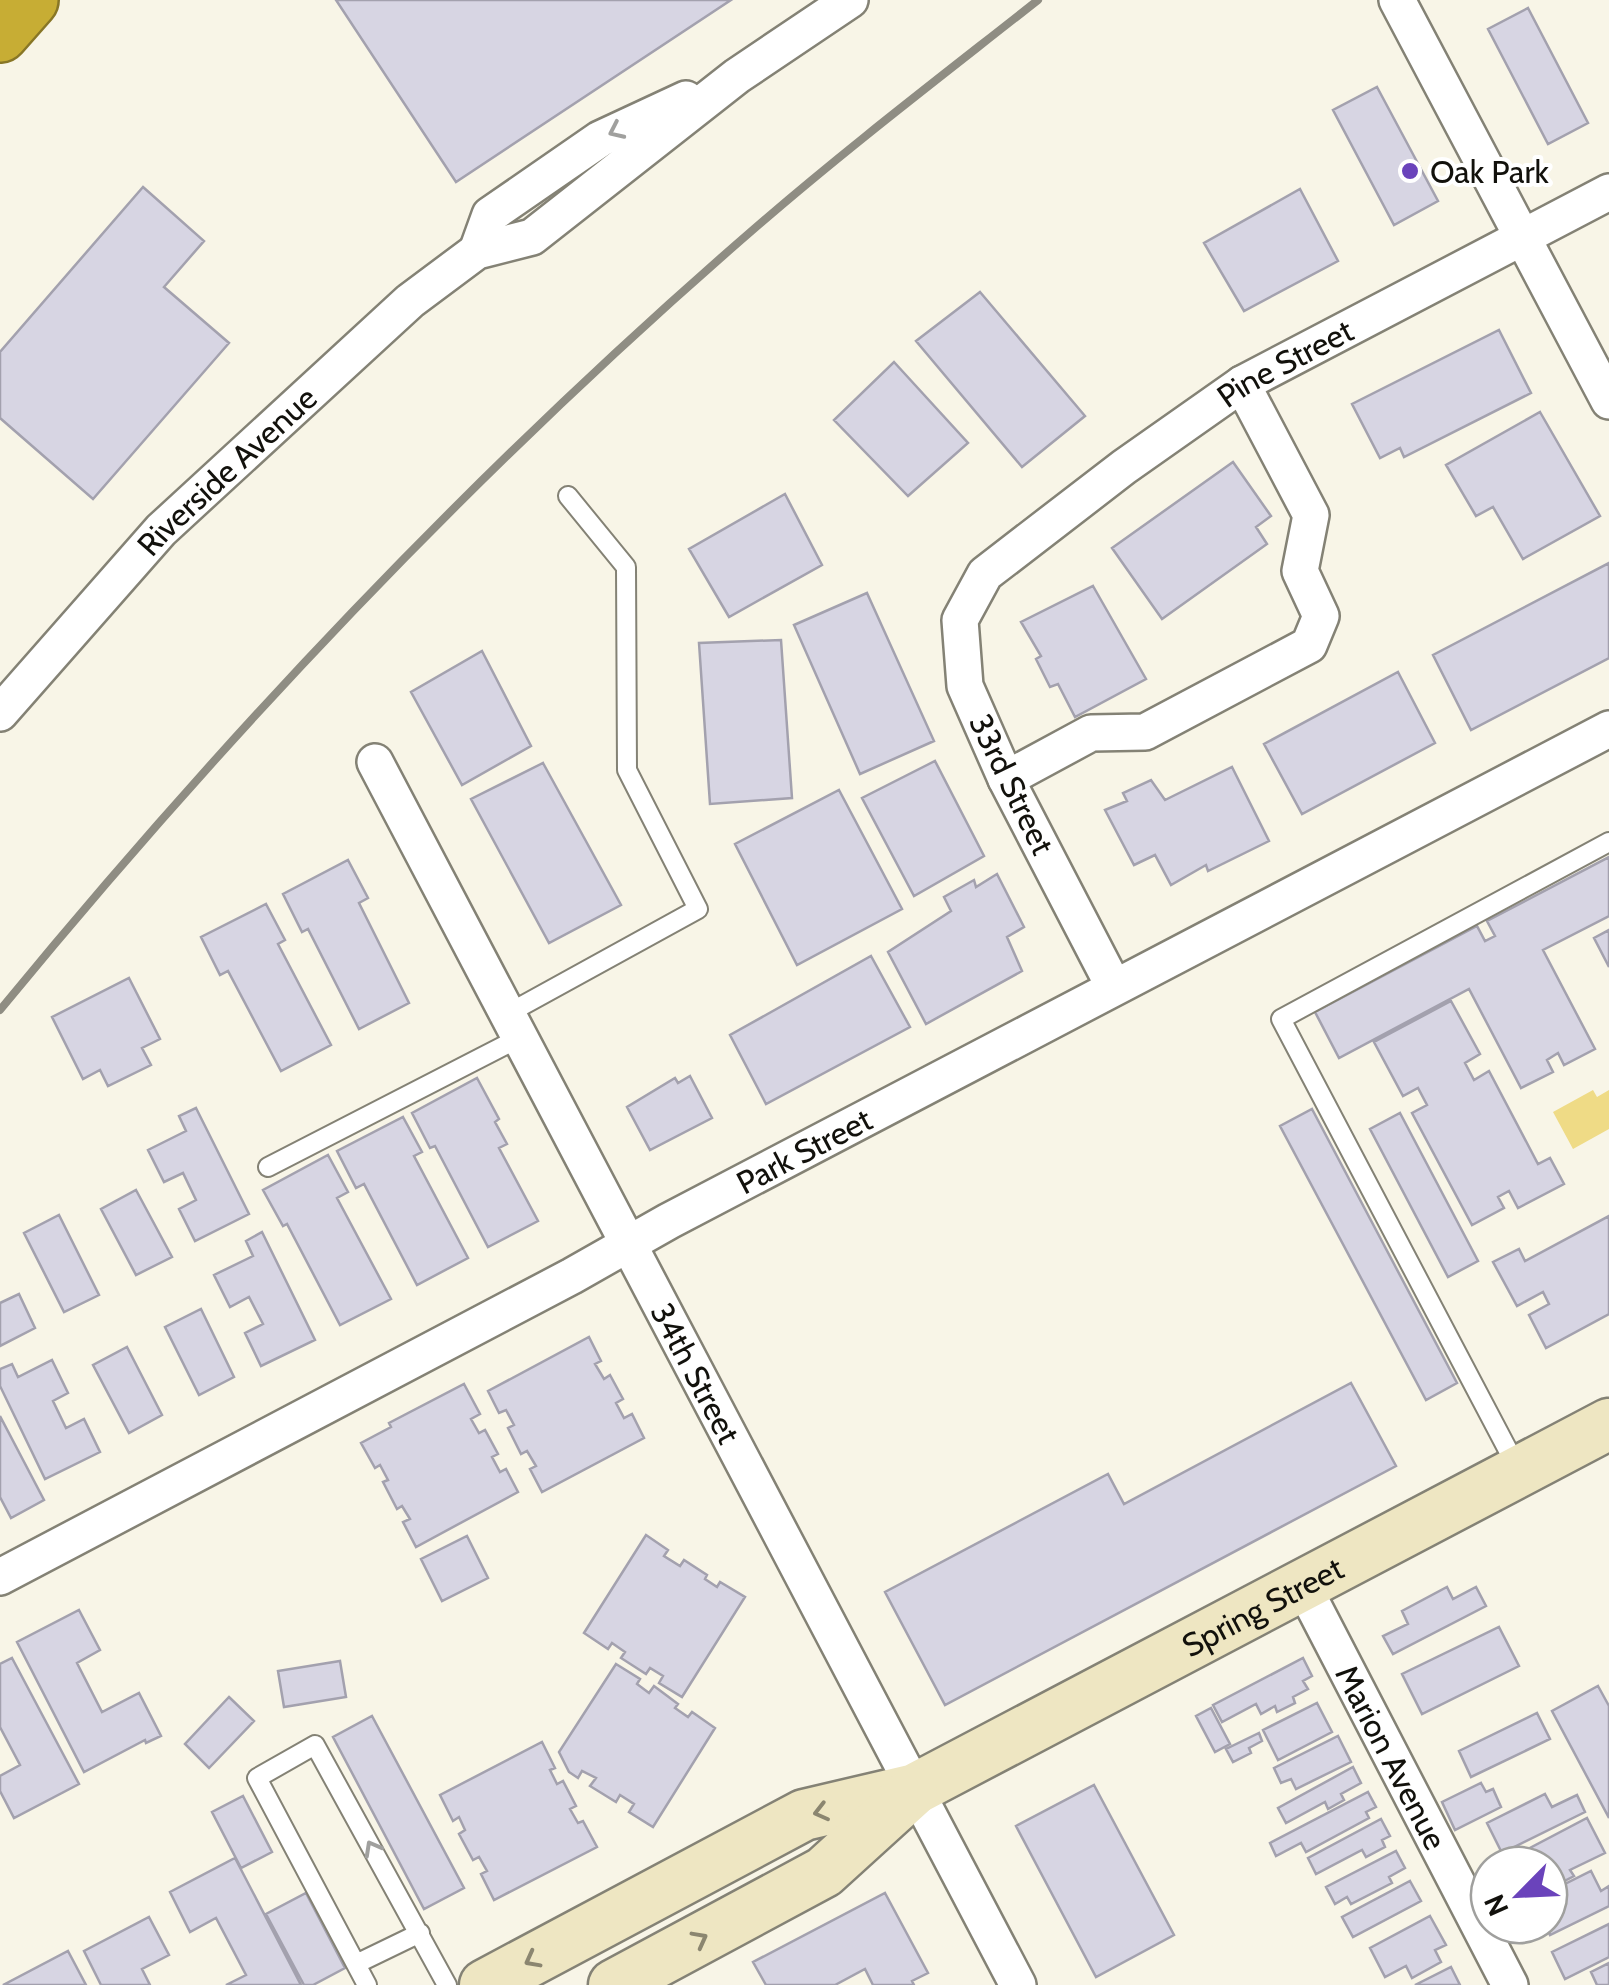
<svg xmlns="http://www.w3.org/2000/svg" width="1609" height="1985" font-family="Cabin,sans-serif">
	<style>
		.water { fill: #efdb86 }
		.building { fill: #d7d5e3; stroke: #a3a1ae; stroke-width: 2.5 }
		.lines { fill: none; stroke-linecap: round; stroke-linejoin: round }
		.service-casing { stroke: #848275; stroke-width: 22 }
		.minor-casing { stroke: #848275; stroke-width: 40 }
		.secondary-casing { stroke: #848275; stroke-width: 55 }
		.motorway-casing { stroke: #887626; stroke-width: 60 }
		.service { stroke: #fff; stroke-width: 18 }
		.minor { stroke: #fff; stroke-width: 35 }
		.secondary { stroke: #eee6c2; stroke-width: 50 }
		.motorway { stroke: #c7ad34; stroke-width: 55 }
		.rail { stroke: #8f8d83; stroke-width: 8 }
		.oneway { stroke: #a0a09e }
		.oneway2 { stroke: #8b8670 }
		.poi-dot { fill: #6a43bb; stroke: #fff; stroke-width: 4 }
		.labels { text-anchor: middle; dominant-baseline: central; stroke-width: 8; stroke-linejoin: round; paint-order: stroke }
		.poi-label { font-size: 32px; fill: #12110c; stroke: #fff; text-anchor: start }
		.street-label { font-size: 32px; fill: #12110c; stroke: #fff }
	</style>
	<rect width="100%" height="100%" fill="#f8f5e7"/>
	<path class="water" d="M1593 1090 1597 1097 1609 1090V1129L1573 1149 1553 1112Z"/>
	<path class="building" d="M336 0H731L456 182Z
		M1528 8 1588 123 1548 144 1488 29Z
		M1377 87 1438 201 1394 225 1333 110Z
		M143 187 204 241 164 287 229 343 93 499 0 418V352Z
		M1300 189 1338 261 1244 311 1204 243Z
		M980 292 1085 416 1022 467 916 341Z
		M1499 330 1531 393 1404 457 1400 448 1380 458 1352 404Z
		M894 362 968 443 908 496 834 420Z
		M1540 412 1600 516 1523 559 1493 507 1476 516 1446 465Z
		M1233 462 1271 516 1256 527 1267 544 1162 619 1112 548Z
		M785 494 822 565 729 617 689 549Z
		M1609 563V658L1471 730 1433 655Z
		M1093 586 1146 679 1075 717 1058 684 1050 687 1036 659 1041 656 1021 622Z
		M867 593 934 741 860 774 794 625Z
		M781 640 792 798 710 804 699 643Z
		M482 651 531 746 462 785 411 692Z
		M1398 672 1435 743 1302 814 1264 744Z
		M935 761 984 856 914 896 862 798Z
		M543 763 621 905 549 943 471 799Z
		M1232 767 1269 841 1208 871 1206 865 1171 885 1155 855 1134 865 1105 810 1127 801 1123 793 1151 780 1165 800Z
		M839 790 902 909 797 965 735 844Z
		M1609 857V916L1543 950 1595 1049 1564 1065 1558 1053 1547 1060 1553 1072 1521 1088 1469 989 1339 1058 1315 1012 1477 926 1485 941 1495 936 1487 921Z
		M348 860 368 898 359 903 409 1003 359 1029 308 929 302 932 283 894Z
		M997 874 1024 927 1007 937 1022 971 926 1024 888 952 951 911 944 897 974 880 976 887Z
		M266 904 285 940 278 944 331 1045 281 1071 228 971 220 975 201 937Z
		M1609 930V967L1594 938Z
		M871 956 910 1027 766 1104 730 1035Z
		M129 978 160 1039 142 1048 151 1065 108 1086 100 1070 83 1079 52 1017Z
		M1451 1001 1480 1054 1465 1063 1474 1080 1489 1071 1538 1164 1550 1158 1564 1184 1518 1208 1509 1191 1498 1197 1504 1208 1472 1225 1412 1113 1427 1105 1418 1088 1403 1096 1374 1042Z
		M690 1076 712 1118 650 1150 627 1107 675 1078 678 1083Z
		M477 1078 499 1119 495 1122 507 1144 499 1148 538 1221 488 1247 435 1146 430 1148 412 1113Z
		M196 1108 249 1214 195 1241 179 1209 196 1200 183 1173 164 1182 148 1150 186 1131 179 1116Z
		M1312 1109 1457 1383 1426 1400 1280 1126Z
		M1400 1113 1478 1261 1448 1277 1370 1129Z
		M403 1117 422 1152 414 1156 468 1258 417 1285 364 1184 356 1188 337 1151Z
		M328 1155 348 1192 337 1198 391 1299 340 1325 287 1224 283 1226 263 1190Z
		M136 1190 172 1257 136 1275 101 1209Z
		M59 1215 99 1295 64 1312 24 1233Z
		M1609 1216V1314L1546 1348 1529 1315 1549 1304 1543 1292 1517 1306 1493 1262 1519 1249 1525 1261Z
		M262 1232 315 1340 261 1366 245 1333 263 1324 249 1297 230 1307 214 1275 253 1256 246 1241Z
		M19 1294 35 1328 0 1346V1303Z
		M201 1309 234 1377 199 1395 165 1327Z
		M589 1337 601 1361 595 1364 604 1379 610 1375 623 1399 616 1403 624 1418 632 1414 644 1438 542 1492 530 1469 536 1466 527 1451 521 1454 508 1428 514 1425 506 1410 499 1413 488 1391Z
		M127 1347 162 1415 129 1433 93 1365Z
		M52 1360 68 1393 53 1401 66 1428 84 1419 100 1452 45 1479 0 1386V1369L12 1364 18 1377Z
		M1351 1383 1396 1466 945 1705 885 1592 1108 1474 1124 1504Z
		M464 1384 480 1414 471 1419 479 1433 485 1430 498 1454 492 1457 500 1472 506 1469 518 1492 416 1547 403 1522 410 1519 402 1506 397 1509 383 1482 388 1480 380 1465 375 1468 361 1443 391 1427 389 1423Z
		M0 1416 44 1500 11 1518 0 1497Z
		M646 1535 668 1550 664 1556 680 1566 684 1560 707 1575 705 1579 717 1587 720 1582 745 1597 682 1697 659 1683 663 1676 650 1668 646 1674 621 1658 625 1652 612 1643 608 1649 584 1633Z
		M467 1536 488 1578 442 1601 421 1559Z
		M1447 1587 1453 1599 1476 1587 1486 1606 1393 1654 1383 1636 1408 1624 1402 1611Z
		M79 1610 100 1650 77 1663 102 1712 139 1693 161 1736 146 1743 145 1740 84 1772 17 1642Z
		M1499 1627 1519 1666 1422 1714 1402 1674Z
		M12 1658 79 1784 14 1818 0 1791V1776L20 1765 0 1727V1664Z
		M1303 1658 1312 1676 1303 1681 1308 1689 1293 1697 1295 1703 1277 1712 1275 1706 1261 1714 1256 1704 1222 1722 1213 1705Z
		M340 1661 346 1697 284 1707 278 1671Z
		M616 1664 640 1679 637 1684 649 1693 654 1686 678 1704 675 1708 688 1717 692 1712 715 1728 653 1827 629 1812 634 1804 620 1795 616 1802 590 1786 596 1778 582 1771 578 1778 569 1772 559 1752Z
		M1598 1686 1609 1706V1818L1552 1711Z
		M229 1697 254 1721 209 1768 185 1744Z
		M1317 1703 1332 1732 1278 1760 1263 1730Z
		M1211 1708 1230 1744 1215 1752 1196 1716Z
		M1537 1713 1550 1739 1471 1777 1459 1751Z
		M372 1716 464 1888 424 1909 333 1737Z
		M1259 1733 1262 1741 1249 1748 1251 1753 1233 1762 1226 1749Z
		M1338 1736 1351 1762 1296 1789 1291 1779 1281 1783 1274 1768Z
		M542 1742 555 1768 550 1770 557 1784 563 1781 576 1806 570 1809 578 1823 583 1821 597 1847 494 1900 481 1874 487 1871 479 1857 473 1860 459 1834 465 1830 459 1817 453 1821 440 1795Z
		M1353 1767 1361 1783 1341 1794 1344 1800 1328 1809 1325 1802 1286 1823 1278 1808Z
		M1481 1783 1486 1792 1493 1789 1501 1807 1455 1830 1442 1802Z
		M1094 1785 1174 1935 1096 1977 1016 1826Z
		M1368 1792 1376 1807 1366 1812 1369 1818 1306 1852 1301 1843 1276 1856 1270 1843Z
		M1545 1794 1552 1807 1577 1795 1585 1812 1502 1853 1487 1823Z
		M243 1796 272 1852 241 1868 212 1812Z
		M1587 1818 1605 1853 1570 1870 1574 1876 1549 1889V1865H1516L1532 1856 1528 1849Z
		M1381 1819 1390 1836 1382 1840 1385 1847 1366 1857 1362 1850 1316 1874 1308 1858Z
		M1396 1851 1405 1868 1389 1877 1392 1883 1351 1904 1347 1897 1335 1904 1326 1887Z
		M235 1858 301 1985H226L246 1975 216 1918 190 1932 170 1892Z
		M1591 1871 1601 1891 1609 1886V1906L1550 1935 1545 1925H1549V1914L1553 1912 1549 1892Z
		M1410 1881 1421 1901 1353 1937 1342 1917Z
		M306 1893 345 1968 313 1985H304L266 1914Z
		M885 1893 928 1973 912 1981 914 1985H873L865 1969 835 1985H766L753 1962Z
		M1430 1916 1446 1945 1435 1950 1441 1962 1412 1978 1406 1966 1385 1977 1370 1948Z
		M149 1917 169 1955 142 1969 150 1985H101L84 1951Z
		M1609 1924V1957L1565 1979 1552 1952Z
		M68 1951 86 1985H3Z
		M1609 1963V1985H1597L1591 1972Z
		M1451 1967 1460 1985H1415Z"/>
	<g class="lines">
		<defs>
			<path id="service" d="M507 1014 698 909 627 770 626 567 568 496
				M268 1167 519 1038
				M1519 1471 1281 1019 1609 842
				M356 1964 420 1933
				M367 1985 257 1778 315 1745 447 1985"/>
			<g id="minor">
				<path d="M1397 0 1609 401"/>
				<path d="M477 251 490 215 600 139 686 99"/>
				<path id="s1" d="M0 713 161 530 410 301 477 251 532 237 737 76 850 0"/>
				<path id="s2" d="M375 762 1018 1985"/>
				<path d="M1006 779 1091 733 1145 732 1309 645 1321 616 1300 571 1311 515 1242 384"/>
				<path id="s3" d="M1114 987 1006 779 965 686 960 620 985 574 1124 467 1242 384 1609 192"/>
				<path id="s4" d="M0 1577 572 1276 669 1221 1609 729"/>
				<path id="s5" d="M1302 1584 1510 1985"/>
			</g>
			<g id="secondary">
				<path id="s6" d="M485 1985 804 1815 915 1789 1609 1424"/>
				<path d="M614 1985 824 1872 912 1792"/>
			</g>
			<path id="motorway" d="M0 34 30 0"/>
		</defs>
		<use href="#service" class="service-casing"/>
		<use href="#minor" class="minor-casing"/>
		<use href="#secondary" class="secondary-casing"/>
		<use href="#motorway" class="motorway-casing"/>
		<use href="#service" class="service"/>
		<use href="#minor" class="minor"/>
		<use href="#secondary" class="secondary"/>
		<use href="#motorway" class="motorway"/>
		<path class="rail" d="M0 1010C230 730 481 465 755 228 846 149 943 75 1038 0"/>
	</g>
	<defs><path id="oneway-chevron" d="M-2-3.5L2.5 0L-2 3.5" fill="none" stroke-width="1.6" stroke-linecap="round" stroke-linejoin="round" transform="scale(2.5)"/></defs>
	<g class="oneway">
		<use href="#oneway-chevron" transform="translate(616 131) rotate(155)"/>
		<use href="#oneway-chevron" transform="translate(372 1848) rotate(-119)"/>
	</g>
	<g class="oneway2">
		<use href="#oneway-chevron" transform="translate(821 1812) rotate(166)"/>
		<use href="#oneway-chevron" transform="translate(700 1939) rotate(-28)"/>
		<use href="#oneway-chevron" transform="translate(532 1960) rotate(152)"/>
	</g>
	<circle class="poi-dot" cx="1410" cy="171" r="10"/>
	<g class="labels">
		<g class="poi-label">
			<text x="1430" y="171">Oak Park</text>
		</g>
		<g class="street-label">
			<text stroke="none"><textPath href="#s3" startOffset="822">Pine Street</textPath></text>
			<text stroke="none"><textPath href="#s1" startOffset="332">Riverside Avenue</textPath></text>
			<text transform="translate(1012 784) rotate(64)">33rd Street</text>
			<text stroke="none"><textPath href="#s4" startOffset="910">Park Street</textPath></text>
			<text stroke="none"><textPath href="#s2" startOffset="690">34th Street</textPath></text>
			<text stroke="none"><textPath href="#s6" startOffset="868">Spring Street</textPath></text>
			<text stroke="none"><textPath href="#s5" startOffset="195">Marion Avenue</textPath></text>
		</g>
	</g>
	<g transform="translate(1519 1895) rotate(246)"><circle r="48" fill="#ffffff" stroke="#a0a09e" stroke-width="2.5"/>
	<path d="M0-8L18 38L0 25L-18 38Z" fill="#6a43bb"/>
	<text y="-15" font-size="28" font-weight="bold" text-anchor="middle" fill="#12110c">N</text>
	</g>
</svg>
